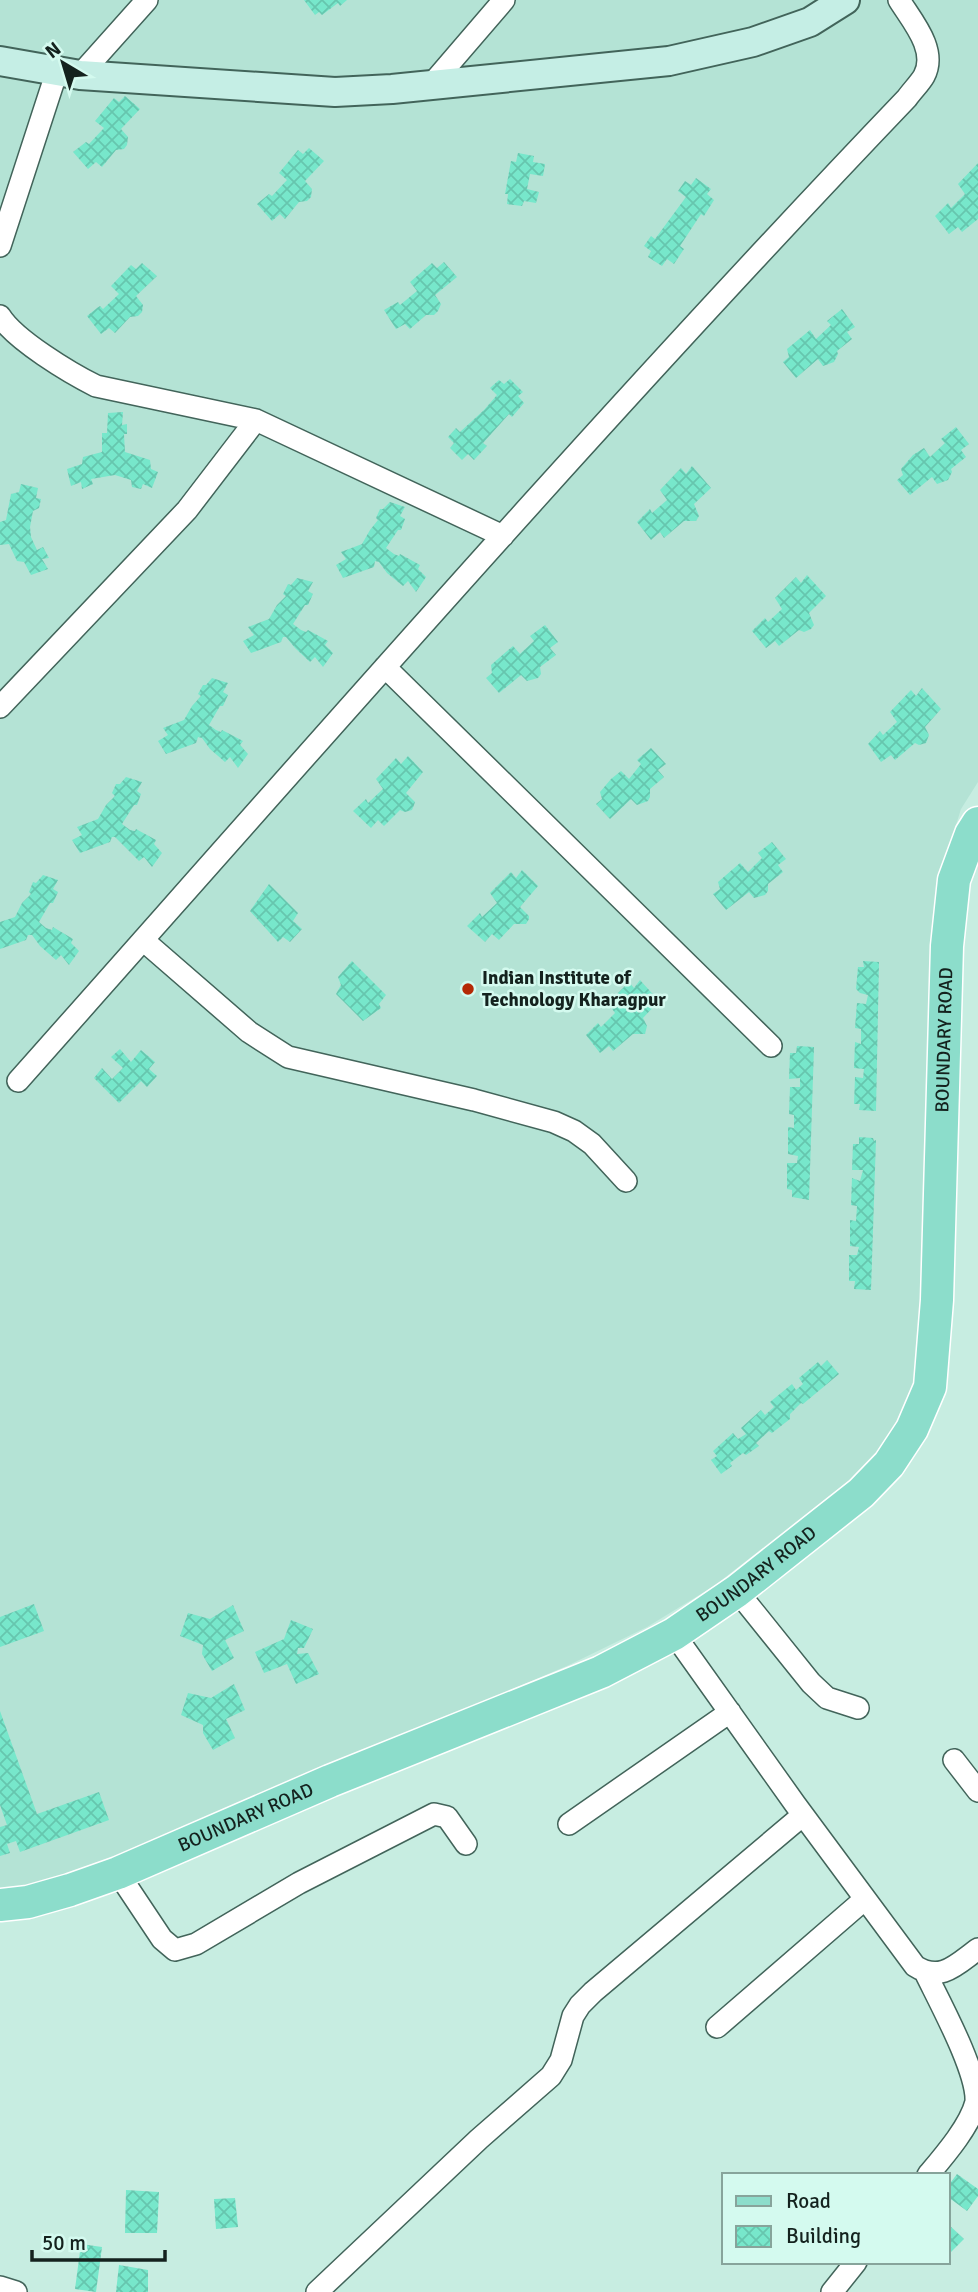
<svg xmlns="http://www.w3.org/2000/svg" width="978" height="2292" font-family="Signika,sans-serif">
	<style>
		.built { fill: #b4e3d5 }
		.building { fill: url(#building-cross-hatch) }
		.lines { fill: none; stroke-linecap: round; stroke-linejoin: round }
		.street-casing { stroke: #42645a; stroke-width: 24 }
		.secondary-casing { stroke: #42645a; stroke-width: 32 }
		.primary-casing { stroke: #fff; stroke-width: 35 }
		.street { stroke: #fff; stroke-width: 21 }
		.secondary { stroke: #c5eee5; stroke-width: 28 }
		.primary { stroke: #8cddcb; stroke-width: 32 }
		.poi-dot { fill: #b42905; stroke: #d4faef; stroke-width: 2.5 }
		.labels { text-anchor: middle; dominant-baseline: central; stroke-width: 5; stroke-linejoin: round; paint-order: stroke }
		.poi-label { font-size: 19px; font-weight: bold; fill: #14221e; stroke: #d4faef; text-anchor: start }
		.street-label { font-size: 19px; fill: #14221e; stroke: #d4faef }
	</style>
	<defs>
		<pattern id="building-cross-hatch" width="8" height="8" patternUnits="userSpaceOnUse" patternTransform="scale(1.75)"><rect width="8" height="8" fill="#77e7cb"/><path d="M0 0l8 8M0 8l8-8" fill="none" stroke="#66c6ae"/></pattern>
	</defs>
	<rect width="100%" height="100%" fill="#c7ede1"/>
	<path class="built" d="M0 0H978V782L961 809 942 870 917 1389 883 1452 860 1472 714 1586 647 1627 569 1665 80 1873 0 1895Z"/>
	<path class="building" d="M304 0H347L340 6 338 3 322 15 319 12 315 15Z
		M125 96 140 109 121 129 128 137 127 145 124 149 116 150 102 167 96 162 88 169 73 152 86 142 89 144 104 128 95 121 114 98 119 102Z
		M309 148 324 161 305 181 312 189 311 197 307 201 299 202 285 219 280 214 272 221 257 204 269 194 272 196 287 180 279 173 298 150 303 154Z
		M518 153 534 156 533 162 545 164 543 176 530 174 527 189 539 192 536 203 524 201 522 206 507 204 508 194H505L511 161 516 162Z
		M978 163V219L962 232 958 227 949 234 935 216 948 203 951 208 965 194 958 184Z
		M696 178 711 189 707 194 714 200 704 216 701 214 680 246 684 249 674 264 667 259 662 266 648 257 651 251 644 246 651 236 655 239 686 197 678 191 685 181 691 185Z
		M444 262 457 277 435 295 441 304 438 311 434 315H426L410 329 405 324 396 329 384 310 398 302 400 305 417 291 410 282 432 263 437 268Z
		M142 263 157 276 136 296 143 305 142 312 138 316 130 317 115 333 109 328 101 334 87 316 97 308 100 306 103 309 119 294 111 286 131 265 136 269Z
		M842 309 855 327 847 332 852 339 837 351 838 354 834 362 823 366 818 359 796 378 783 362 789 357 787 349 810 330 816 339 831 325 827 321Z
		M510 379 523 392 518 396 524 403 512 417 509 414 483 443 487 446 474 460 468 454 462 460 450 448 454 443 448 437 456 428 460 432 484 410 497 395 490 388 499 380 504 384Z
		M123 412 122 425 127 424V434H124L125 452 150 460 151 469 158 472 152 488 143 484 141 489 132 487 131 480 115 475 91 479 93 484 82 489 81 482 71 486 67 469 82 464 83 457 102 452V433H107L108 413Z
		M956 427 969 444 961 450 966 457 951 469 952 472 948 480 937 484 932 477 910 495 897 480 903 475 901 469 913 455 924 448 930 457 945 443 941 439Z
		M692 466 711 488 694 504 699 516 696 521H684L664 538 660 532 651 540 637 522 650 509 652 513 667 500 660 490 681 468 686 474Z
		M21 484 38 488 36 498 41 499 39 508 33 511 30 527 31 537 37 550 43 547 49 558 42 559 48 569 31 575 24 562 17 561 9 544 0 545V522L6 520 11 494 19 492Z
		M390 502 405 507 400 516 405 519 401 530H398L386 548 394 554 399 556 400 554 420 565 418 569 426 577 416 592 408 581 403 586 387 573 379 562 375 561 374 567 343 578 336 565 346 559 341 552 362 544 370 530 378 520 376 518 380 509H383Z
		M807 575 826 596 809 613 814 625 811 629 804 632 799 630 779 646 775 641 766 648 752 631 765 618 768 622 782 609 775 598 796 577 801 583Z
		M297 578 313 582 308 591 313 594 308 605H305L293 624 301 630 306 632 308 630 328 641 325 645 333 653 323 667 315 657 310 662 295 648 286 637H283L281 642 251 653 243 641 254 635 248 627 269 619 277 605 286 596 283 594 288 584 291 585Z
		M545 625 558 642 550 648 556 655 540 667 541 674 538 678 527 681 521 675 499 693 486 678 492 673 491 665 513 646 520 654 534 641 530 636Z
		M212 678 228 683 223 692 228 695 223 706H220L209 725 216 730 221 732 222 730 243 741 240 745 248 754 238 768 230 757 225 762 210 749 202 738 198 737 196 743 166 754 158 741 168 735 163 728 184 720 192 706 201 696 198 694 203 685H206Z
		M922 688 941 709 925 727 929 735 926 743 919 745 915 743 895 760 891 755 881 762 868 744 880 731 883 735 897 722 890 712 911 690 916 696Z
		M651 748 666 764 658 770 664 777 650 789V797L648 801 637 805 631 799 610 819 596 804 602 799 600 792 611 779 621 771 629 779 641 764 637 760Z
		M408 756 423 772 406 793 415 802 414 805 412 810 405 812 400 810 384 826 378 820 371 828 353 811 366 799 368 803 383 789 376 779 396 758 401 764Z
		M126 777 142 782 137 791 141 794 137 805H134L122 824 130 830 135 831 136 829 156 840 154 844 162 853 152 867 144 857 139 861 115 837H112L110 842 80 853 72 840 82 835 77 827 98 819 106 805 115 796 112 793 116 784H120Z
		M772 842 786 859 778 865 783 872 768 884V891L765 895 754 898 749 892 726 910 713 894 720 889 718 882 740 863 748 872 762 858 758 853Z
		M522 870 538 886 520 907 529 916V919L526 924H514L499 940 492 934 485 942 467 926 480 913 482 917 497 903 490 893 511 872 516 878Z
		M43 875 58 880 53 889 58 892 53 903H50L39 922 46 928 52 930 53 927 73 939 71 943 79 951 69 965 61 955 56 960 40 946 32 935H28L26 940 0 949V922L15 917 22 903 31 894 29 892 33 882 36 883Z
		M269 884 298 913 293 921 302 929 290 942 283 937 278 942 250 911Z
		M352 961 386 995 379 1004 381 1008 363 1021 336 994 341 985 338 977Z
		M863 961 879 962 876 1111 859 1110 860 1104H854L855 1077 863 1078 864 1069 854 1068 855 1042 861 1044V1029L855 1028 857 1003 866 1004 868 995 860 993 856 989 858 967H864Z
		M640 980 659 1001 643 1018 647 1026 645 1034H633L613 1051 609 1046 600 1053 586 1035 598 1023 601 1027 615 1013 608 1003 629 982 634 988Z
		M797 1046 814 1047 809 1200 792 1197V1190L787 1189V1163H797L798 1156 788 1154V1127L794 1128V1115L789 1114 790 1087H800V1078L789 1079 790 1053H796Z
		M120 1049 131 1062 141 1050 155 1062 149 1069 157 1076 147 1087 141 1081 119 1103 94 1078 102 1068 112 1079 123 1068 111 1057Z
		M859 1137 873 1138 874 1141 876 1140 871 1290 854 1289 855 1281H849V1255H857L859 1247 850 1246V1220L856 1221 857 1206 851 1205 852 1178 860 1181 863 1170H852L853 1144H859Z
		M827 1360 839 1374 803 1404 801 1403 790 1414V1419L772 1433 769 1431 756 1443 759 1446 746 1455 743 1453 730 1463 732 1466 721 1474 711 1460 717 1456 713 1451 733 1433 738 1439 746 1434 741 1428 761 1410 765 1415 774 1407 770 1402 792 1384 796 1390 803 1384 799 1378 818 1362 821 1366Z
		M34 1604 44 1631 0 1647V1617Z
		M233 1605 244 1631 225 1640 234 1658 212 1671 202 1654 203 1645 180 1636 188 1613 210 1619Z
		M291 1620 313 1629 304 1648H298L297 1654 308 1653 319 1674 296 1684 287 1664 264 1673 255 1652 284 1639Z
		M234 1684 245 1710 226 1719 235 1738 213 1750 203 1733V1725L181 1715 188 1693 211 1698Z
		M0 1711 37 1814 99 1792 109 1820 20 1852 16 1841 7 1844 10 1853 0 1856V1827L7 1825 0 1805Z
		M957 2174 978 2189V2196L967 2211 948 2197V2186Z
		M126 2190 159 2192 157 2233H125Z
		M235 2198 238 2227 216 2229 214 2199Z
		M948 2224 964 2239 948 2255Z
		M81 2244 102 2247 96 2292 75 2289Z
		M119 2265 148 2270V2292H116Z"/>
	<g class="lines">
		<defs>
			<path id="street" d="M80 75 147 0
				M431 85 504 0
				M0 246 57 71
				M0 316C15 340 70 373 96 386L256 420 503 536
				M385 667 771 1046
				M0 707 187 510 256 420
				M143 940 249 1032 288 1057 474 1100 554 1122 574 1131 592 1144 626 1181
				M18 1081C311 751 602 417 907 98 912 91 920 83 924 76 938 50 912 21 899 0
				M737 1591 811 1683 827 1698 858 1708
				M674 1634 795 1804 915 1966C941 1983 957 1964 978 1949
				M954 1760 978 1791
				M569 1824 730 1712
				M118 1873 162 1939 175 1950 196 1944 299 1883 434 1814 447 1817 466 1844
				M925 1972C939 2001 978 2072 976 2102 970 2126 944 2156 928 2175
				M717 2027 865 1899
				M0 2287 16 2292
				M317 2292 479 2139 551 2076 561 2060 573 2016 580 2005 593 1992 803 1815
				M832 2292 856 2262"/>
			<path id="secondary" d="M0 61 80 75 335 92 392 89 669 61 753 42 810 22 845 0"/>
			<g id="primary">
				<path id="s1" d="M0 1905 28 1902 70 1890 118 1873 330 1781 601 1672 674 1634 737 1591 861 1493 889 1464 912 1429 930 1387 937 1300 947 946 954 880 971 834 978 823"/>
			</g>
		</defs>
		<use href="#street" class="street-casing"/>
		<use href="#secondary" class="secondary-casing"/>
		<use href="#primary" class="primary-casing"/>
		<use href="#street" class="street"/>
		<use href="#secondary" class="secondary"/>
		<use href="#primary" class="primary"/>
	</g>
	<circle class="poi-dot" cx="468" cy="989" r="7"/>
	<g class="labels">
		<g class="poi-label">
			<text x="482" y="978">Indian Institute of<tspan x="482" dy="22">Technology Kharagpur</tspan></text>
		</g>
		<g class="street-label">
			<text stroke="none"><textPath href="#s1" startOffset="1438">BOUNDARY ROAD</textPath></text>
			<text stroke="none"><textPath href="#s1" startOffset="830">BOUNDARY ROAD</textPath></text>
			<text stroke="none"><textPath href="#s1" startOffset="262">BOUNDARY ROAD</textPath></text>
		</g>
	</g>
	<rect x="722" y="2173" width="228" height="91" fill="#d4faef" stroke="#87a49b" stroke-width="2"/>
	<rect x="736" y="2196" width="35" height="10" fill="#8cddcb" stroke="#87a49b" stroke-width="2"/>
	<text x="786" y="2208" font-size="21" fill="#14221e">Road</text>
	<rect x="736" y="2226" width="35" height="21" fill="url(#building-cross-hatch)" stroke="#87a49b" stroke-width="2"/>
	<text x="786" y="2243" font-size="21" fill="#14221e">Building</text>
	<g transform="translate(63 63) rotate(322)" stroke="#d4faef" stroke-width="5" paint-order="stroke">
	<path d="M0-5L12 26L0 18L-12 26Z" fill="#14221e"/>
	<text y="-10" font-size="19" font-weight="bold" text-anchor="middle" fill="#14221e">N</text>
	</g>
	<path d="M32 2250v10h133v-10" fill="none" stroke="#14221e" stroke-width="3.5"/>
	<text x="42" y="2250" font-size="21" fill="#14221e" stroke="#d4faef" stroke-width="5" paint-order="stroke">50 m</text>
</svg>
